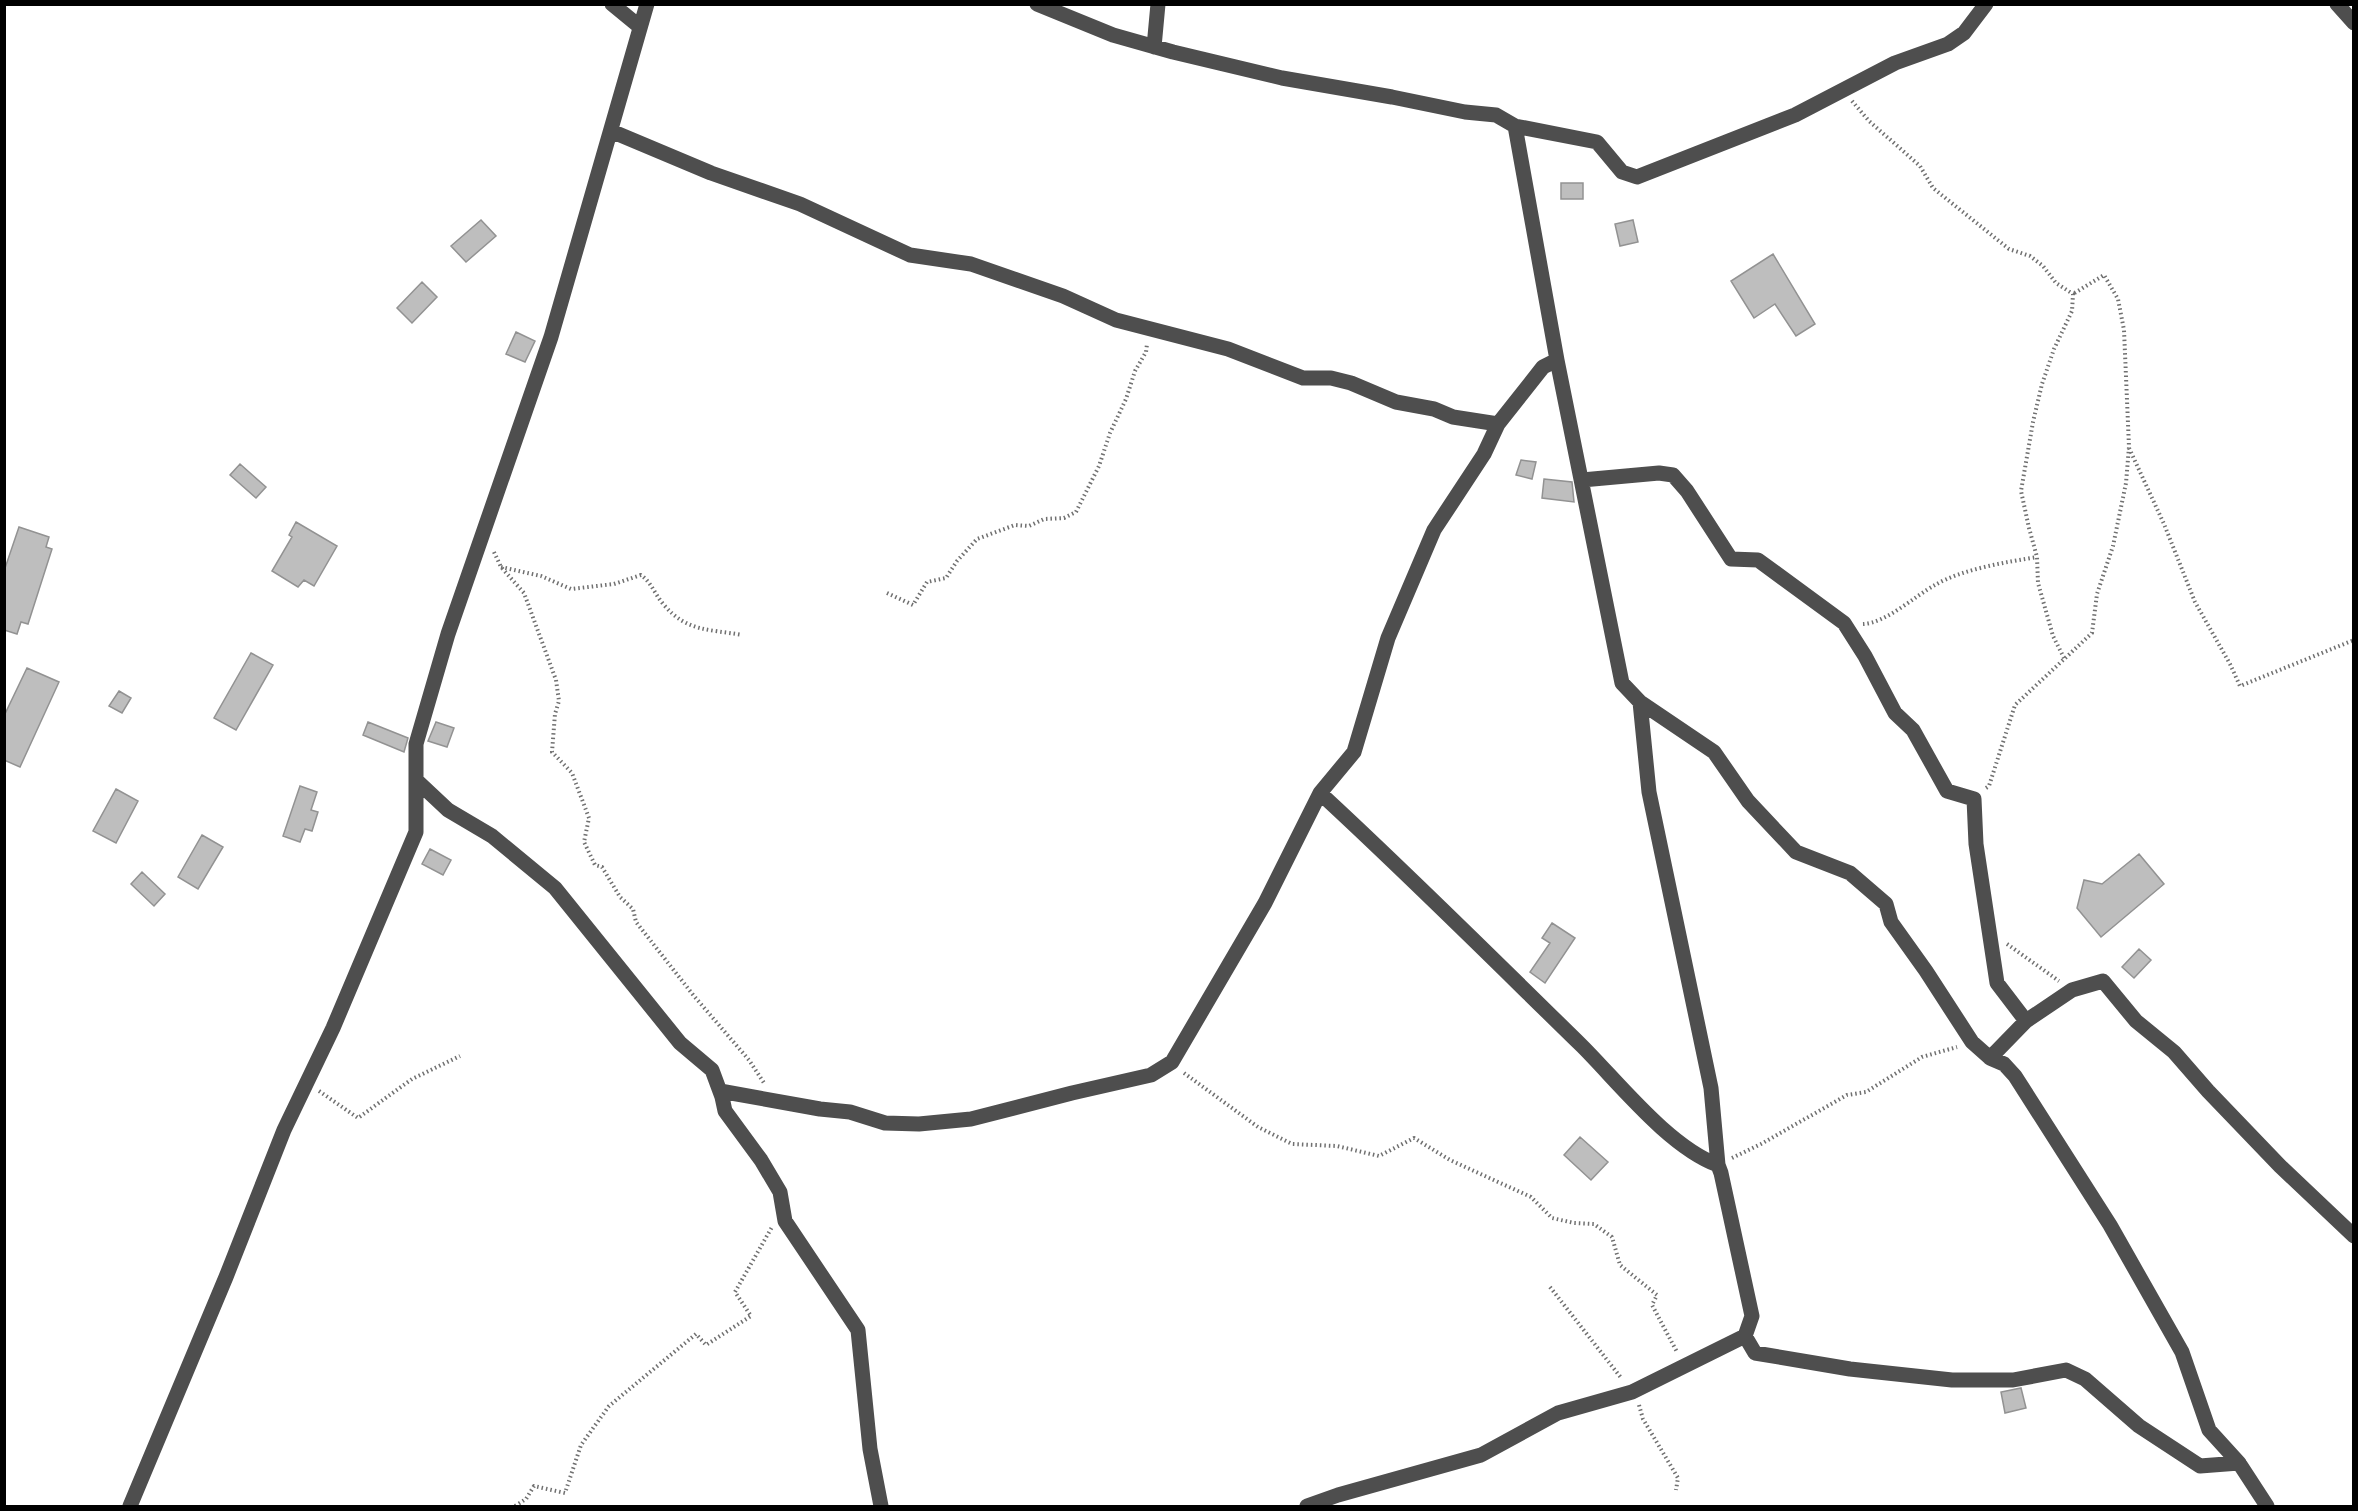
<svg xmlns="http://www.w3.org/2000/svg" width="2358" height="1511" font-family="'Open Sans',sans-serif">
	<style>
		.building { fill: #bebebe; stroke: #929292; stroke-width: 1.5 }
		.lines { fill: none; stroke-linecap: round; stroke-linejoin: round }
		.path { stroke: #707070; stroke-width: 4; stroke-dasharray: 1.5 3; stroke-linecap: butt }
		.minor { stroke: #4e4e4e; stroke-width: 15 }
	</style>
	<rect width="100%" height="100%" fill="#fff"/>
	<path class="building" d="M1561 183H1583V199H1561Z
		M481 220 496 236 466 262 451 246Z
		M1633 220 1638 242 1620 246 1615 224Z
		M1773 254 1815 324 1796 336 1775 304 1754 318 1731 281Z
		M422 282 437 297 412 323 397 308Z
		M516 332 535 341 525 362 506 354Z
		M1521 460 1536 462 1532 479 1516 475Z
		M240 464 266 487 256 498 230 475Z
		M1544 479 1572 482 1574 502 1542 498Z
		M296 522 337 546 314 586 304 580 298 587 272 571 292 537 289 535Z
		M19 527 49 537 46 547 52 549 28 624 21 622 17 634 4 630V571Z
		M251 653 273 665 236 730 214 718Z
		M27 668 59 682 20 767 4 760V716Z
		M119 691 131 698 122 713 109 706Z
		M368 722 408 738 404 752 363 735Z
		M436 722 454 728 447 747 428 741Z
		M300 786 317 792 311 810 318 812 312 831 305 829 300 842 283 836Z
		M116 789 138 801 116 843 93 831Z
		M202 835 223 847 198 889 178 877Z
		M430 849 451 860 443 875 422 864Z
		M2139 854 2164 884 2101 937 2077 908 2084 880 2102 884Z
		M142 872 165 894 154 906 131 884Z
		M1552 923 1575 938 1545 983 1530 972 1550 943 1542 938Z
		M2139 949 2151 960 2134 978 2122 967Z
		M1580 1137 1608 1162 1591 1180 1564 1155Z
		M2021 1388 2026 1408 2005 1413 2001 1392Z"/>
	<g class="lines">
		<path class="path" d="M1852 101 1869 121 1920 166 1933 188 2009 249 2030 256 2043 266 2056 283 2073 294 2072 311 2054 349 2042 384 2033 422 2021 491 2029 528 2037 557 2038 583 2053 636 2065 660
			M2129 448 2164 524 2195 602 2230 664 2240 686 2354 640
			M494 552 501 567 524 593 556 680 559 701 555 714 552 752 572 773 589 818 584 842 595 865 602 867 620 897 633 909 636 922 694 996 749 1060 764 1083
			M501 567 541 576 571 589 614 584 641 575C652 583 655 595 664 605 687 632 709 629 742 635
			M887 593 913 605 927 582 946 578 957 561 977 539 1015 525 1029 526 1044 519 1064 518 1076 512 1099 466 1110 433 1126 399 1135 371 1146 352 1147 344
			M1863 624C1886 623 1915 596 1935 585 1962 569 2007 562 2037 557
			M1986 788 1989 786 2015 705 2092 633 2097 594 2113 546 2126 483 2129 447 2124 330 2118 299 2104 275 2073 294
			M2007 944 2059 981
			M1184 1073 1258 1127 1292 1144 1337 1146 1379 1156 1414 1138 1450 1160 1531 1197 1552 1218 1574 1223 1594 1224 1612 1237 1620 1265 1657 1295 1652 1305 1677 1352
			M319 1091 358 1118 412 1079 460 1056
			M1732 1158 1761 1144 1847 1095 1866 1092 1922 1057 1957 1047
			M1550 1287 1622 1379
			M1639 1405 1643 1419 1678 1478 1676 1490
			M515 1506 526 1499 534 1486 565 1493 581 1445 609 1406 696 1334 706 1345 751 1316 735 1292 772 1227"/>
		<path class="minor" d="M612 4 640 27
			M1037 4 1113 35 1173 52 1282 78 1392 97 1465 112 1496 115 1515 126 1557 360 1622 683 1640 702 1714 752 1748 801 1796 852 1850 873 1886 904 1891 922 1926 971 1972 1042 1990 1058 2004 1064 2015 1076 2110 1225 2182 1352 2209 1430 2239 1463 2267 1506
			M2337 4 2354 23
			M1154 47 1158 4
			M1515 126 1597 142 1622 172 1637 177 1795 115 1895 63 1948 44 1964 33 1986 4
			M611 131 711 173 800 204 910 255 971 264 1063 296 1116 320 1228 349 1303 378H1331L1351 383 1396 402 1434 409 1453 417 1498 424 1543 367 1557 360
			M1582 480 1659 473 1673 475 1687 491 1731 559 1758 560 1844 623 1865 656 1895 713 1913 730 1947 791 1974 799 1976 844 1997 983 2026 1021
			M1640 702 1649 792 1711 1088 1718 1165 1721 1173 1752 1316 1745 1336 1755 1353 1850 1369 1952 1380H2013L2066 1370 2085 1379 2139 1426 2200 1466 2239 1463
			M416 780 448 810 492 836 555 888 680 1043 712 1070 722 1097 725 1111 761 1160 780 1192 785 1221 858 1330 870 1449 881 1506
			M1320 793C1409 875 1495 961 1582 1046 1619 1083 1669 1147 1718 1165
			M1990 1058 2026 1021 2072 990 2103 981 2136 1021 2174 1052 2208 1091 2280 1166 2354 1236
			M720 1091 820 1109 850 1112 885 1123 919 1124 971 1119 1072 1093 1151 1075 1172 1062 1265 903 1320 793 1354 752 1388 638 1434 530 1484 454 1498 424
			M130 1506 226 1277 284 1130 333 1028 416 832V744L448 634 551 337 647 4
			M1307 1506 1338 1495 1481 1455 1558 1413 1632 1392 1745 1336"/>
	</g>
	<rect width="2358" height="1511" fill="none" stroke="#000000" stroke-width="12"/>
</svg>
